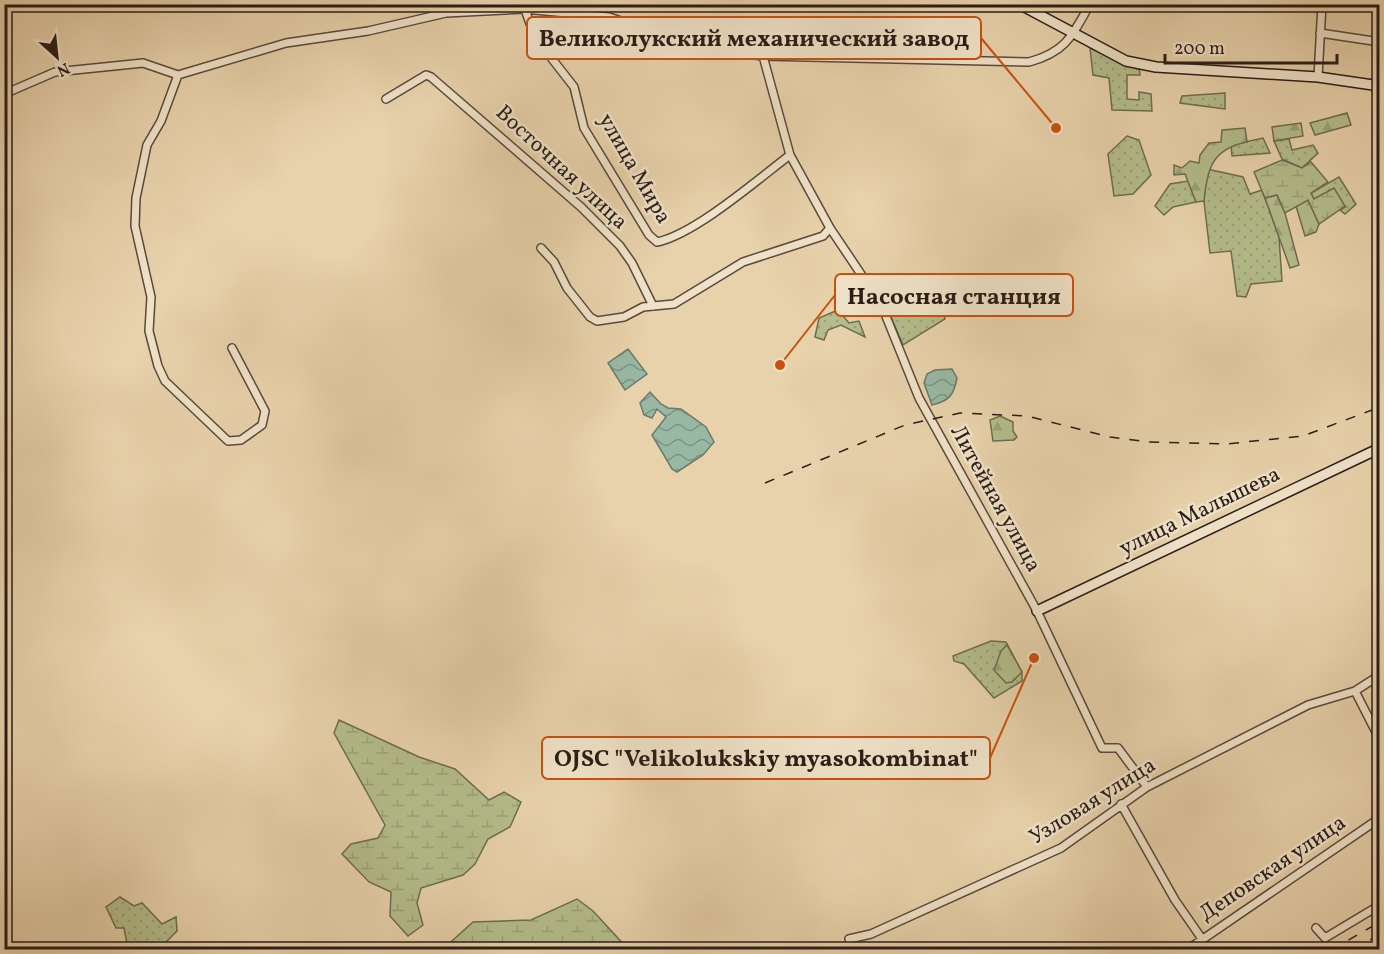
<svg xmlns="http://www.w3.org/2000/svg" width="1384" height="954" font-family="Vollkorn,serif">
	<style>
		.grass { fill: url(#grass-dots); stroke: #6e6d51; stroke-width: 1.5 }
		.forest { fill: url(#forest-firs); stroke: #6e6d51; stroke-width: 1.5 }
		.wetland { fill: url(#wetland-marsh); stroke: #6e6d51; stroke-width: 1.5 }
		.water { fill: url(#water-waves); stroke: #6b7a6c; stroke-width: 1.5 }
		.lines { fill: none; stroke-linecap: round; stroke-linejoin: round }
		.street-casing { stroke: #584a3c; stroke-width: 10 }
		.secondary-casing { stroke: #281d17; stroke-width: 12 }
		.street { stroke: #f0e2c8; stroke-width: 7 }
		.secondary { stroke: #f0e2c8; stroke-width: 9 }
		.rail { stroke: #281d17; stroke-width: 1.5; stroke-dasharray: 10 10; stroke-linecap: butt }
		.labels { text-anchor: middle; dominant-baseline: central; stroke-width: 5; stroke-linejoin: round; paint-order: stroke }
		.street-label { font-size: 22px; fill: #281d17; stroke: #f0e2c8 }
		.leader { fill: none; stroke: #cb500e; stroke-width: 2 }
		.callout-dot { fill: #cb500e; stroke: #f0e2c8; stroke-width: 2 }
		.callout { fill: #f0e2c8; stroke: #cb500e; stroke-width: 2 }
		.callout-label { font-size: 24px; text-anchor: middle; font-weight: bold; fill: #281d17 }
	</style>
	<defs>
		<pattern id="grass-dots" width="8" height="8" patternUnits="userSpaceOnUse" patternTransform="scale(1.5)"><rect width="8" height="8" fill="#b4bd8b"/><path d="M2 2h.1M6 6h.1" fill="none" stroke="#9ba277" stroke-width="1.8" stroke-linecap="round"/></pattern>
		<pattern id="forest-firs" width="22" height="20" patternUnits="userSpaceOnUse" patternTransform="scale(1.5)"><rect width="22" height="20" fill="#b4bd8b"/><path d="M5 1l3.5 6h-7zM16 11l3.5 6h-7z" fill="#9ba277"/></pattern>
		<pattern id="wetland-marsh" width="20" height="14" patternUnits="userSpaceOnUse" patternTransform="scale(1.5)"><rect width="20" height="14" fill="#b4bd8b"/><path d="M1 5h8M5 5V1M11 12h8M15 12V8" fill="none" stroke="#9ba277"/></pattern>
		<pattern id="water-waves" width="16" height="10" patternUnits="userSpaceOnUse" patternTransform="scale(1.5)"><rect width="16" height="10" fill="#98b8a4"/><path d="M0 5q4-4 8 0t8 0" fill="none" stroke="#7c9585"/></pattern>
	</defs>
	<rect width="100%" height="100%" fill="#e8d2ab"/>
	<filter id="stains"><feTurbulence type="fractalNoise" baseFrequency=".00333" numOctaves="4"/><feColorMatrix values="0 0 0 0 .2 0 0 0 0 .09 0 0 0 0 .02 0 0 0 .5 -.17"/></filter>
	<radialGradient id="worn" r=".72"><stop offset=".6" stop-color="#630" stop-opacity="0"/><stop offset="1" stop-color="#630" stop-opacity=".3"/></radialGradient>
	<path class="grass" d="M1090 48 1139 68 1140 75H1127V99L1139 100V92L1151 94 1152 111 1112 110 1109 78 1093 75Z
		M1225 93V109L1180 103 1182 96Z
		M1127 136 1139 140 1151 175 1133 194 1114 196 1108 154Z
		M1263 138 1270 153 1232 156 1231 145Z
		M1289 139 1292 150 1313 145 1318 153 1302 168 1282 159 1274 141Z
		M1207 169 1243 177 1250 194 1262 190 1279 237 1282 281 1251 284 1246 297 1237 296 1231 251 1210 253 1204 201Z
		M1339 177 1356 204 1345 214 1340 210 1345 207 1314 199 1311 193Z
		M1188 181 1196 202 1173 207 1164 215 1155 206 1170 184Z
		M915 296 924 312H943L945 319 903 345 885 303Z
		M838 310 849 323 859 321 865 337 841 325 828 330 824 340 815 337 819 318Z
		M991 641 1006 642 1022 672V681L994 698 964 664 954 661 953 656Z
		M120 897 134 906 142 903 162 924 176 917 177 931 159 949H128L124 928H116L106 907Z"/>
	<path class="forest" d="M1347 113 1351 125 1315 135 1310 123Z
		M1301 123 1303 136 1274 141 1272 127Z
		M1245 128 1247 142C1212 149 1207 169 1204 201L1196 202 1185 174 1174 175V165L1182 168 1190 161 1199 163 1200 155 1209 143 1221 142 1222 130Z
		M1277 195 1285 213 1299 265 1290 268 1265 198Z
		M1308 199 1319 224 1316 232 1305 236 1296 206Z
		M1000 416 1013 422V431L1017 437 1014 440 993 441 990 420Z
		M1007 645 1022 672 1012 682 1006 683 994 670 1001 651Z"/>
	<path class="wetland" d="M1282 160 1302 168 1311 162 1328 182 1311 193 1314 199 1334 188 1345 206 1319 224 1308 200 1285 213 1277 195 1265 198 1254 172Z
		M339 720 419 757 455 769 489 800 504 792 521 802 510 827 488 839 475 864 463 875 421 888 417 903 423 925 408 936 390 916 391 892 369 882 342 854 351 844 378 838 385 825 334 733Z
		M577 899 593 911 628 949H443L473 922 531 920Z"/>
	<path class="water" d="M628 349 647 374 625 390 608 363Z
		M952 369 957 378C954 395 949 401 932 405L924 383 927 374 935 370Z
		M650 392 661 404 668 408 681 409 706 427 714 442 703 455 677 472 672 469 652 435 666 417 657 409 652 418 644 415 640 403Z"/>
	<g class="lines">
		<defs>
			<path id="street" d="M523 4 535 37 574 87 584 128 649 235 657 242C695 234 757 180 790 155
				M1187 7 1240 4
				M1320 33 1380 42
				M763 56 790 155 830 228 881 304 919 398 1037 611 1102 748H1118L1147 787
				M178 75 161 121 147 145 136 198 135 226 151 297 149 331 158 366 165 381 228 441 241 440 262 425 265 411 232 348
				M1318 77 1322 4
				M4 94 55 72 143 63 178 75 286 43 368 31 446 13 524 9 609 17 708 50 763 56 1029 62C1066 52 1072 36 1090 4
				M386 99 426 75 431 77 581 207 620 246 632 263 653 306
				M541 248 554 262 567 288 590 317 597 321 624 317 643 307 674 304 743 262 823 236 830 228
				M1355 691 1380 740
				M1121 804 1175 900 1202 939
				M1316 928 1325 938 1380 905
				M849 939 871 934 1061 848 1147 787 1308 705 1355 691 1380 675
				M1187 950 1380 818"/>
			<path id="secondary" d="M1019 4 1126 61 1156 67 1318 77 1380 86
				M1037 611 1380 448"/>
		</defs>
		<use href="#street" class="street-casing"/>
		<use href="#secondary" class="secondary-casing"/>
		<use href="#street" class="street"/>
		<use href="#secondary" class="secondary"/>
		<path class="rail" d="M765 483 905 425 960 413 1027 416 1110 437 1149 442 1226 444 1303 436 1380 407
			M1331 950 1380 922
			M1353 950 1380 934"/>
	</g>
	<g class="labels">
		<g class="street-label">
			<text transform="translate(561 168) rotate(43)">Восточная улица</text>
			<text transform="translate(634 169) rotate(60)">улица Мира</text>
			<text transform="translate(995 499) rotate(61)">Литейная улица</text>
			<text transform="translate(1200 512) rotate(-26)">улица Малышева</text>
			<text transform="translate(1093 802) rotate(-32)">Узловая улица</text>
			<text transform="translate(1273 869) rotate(-34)">Деповская улица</text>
		</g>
	</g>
	<path class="leader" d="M1056 128L981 38M780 365L835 295M1034 658L990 758"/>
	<g class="callout-dot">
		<circle cx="1056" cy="128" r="6"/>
		<circle cx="780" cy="365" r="6"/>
		<circle cx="1034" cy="658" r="6"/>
	</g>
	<g class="callout">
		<rect x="527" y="17" width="454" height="42" rx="6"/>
		<rect x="835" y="274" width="238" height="42" rx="6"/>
		<rect x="542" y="737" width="448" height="42" rx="6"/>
	</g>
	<g class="callout-label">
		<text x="754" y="46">Великолукский механический завод</text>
		<text x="954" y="304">Насосная станция</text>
		<text x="766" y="766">OJSC "Velikolukskiy myasokombinat"</text>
	</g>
	<rect width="1384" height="954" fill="none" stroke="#e8d2ab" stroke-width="24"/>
	<rect x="6" y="6" width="1372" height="942" fill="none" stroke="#281d17" stroke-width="3"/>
	<rect x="12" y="12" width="1360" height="930" fill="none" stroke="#281d17" stroke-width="1.5"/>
	<g transform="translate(57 57) rotate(153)" stroke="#f0e2c8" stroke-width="4.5" paint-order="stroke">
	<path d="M0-4.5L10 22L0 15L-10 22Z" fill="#281d17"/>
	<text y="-9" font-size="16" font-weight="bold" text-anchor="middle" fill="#281d17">N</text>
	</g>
	<path d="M1165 54v9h172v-9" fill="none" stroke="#281d17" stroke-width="3"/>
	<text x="1174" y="54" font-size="18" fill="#281d17" stroke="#f0e2c8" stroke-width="4.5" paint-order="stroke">200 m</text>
	<rect width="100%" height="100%" filter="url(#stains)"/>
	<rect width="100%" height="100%" fill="url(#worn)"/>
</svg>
